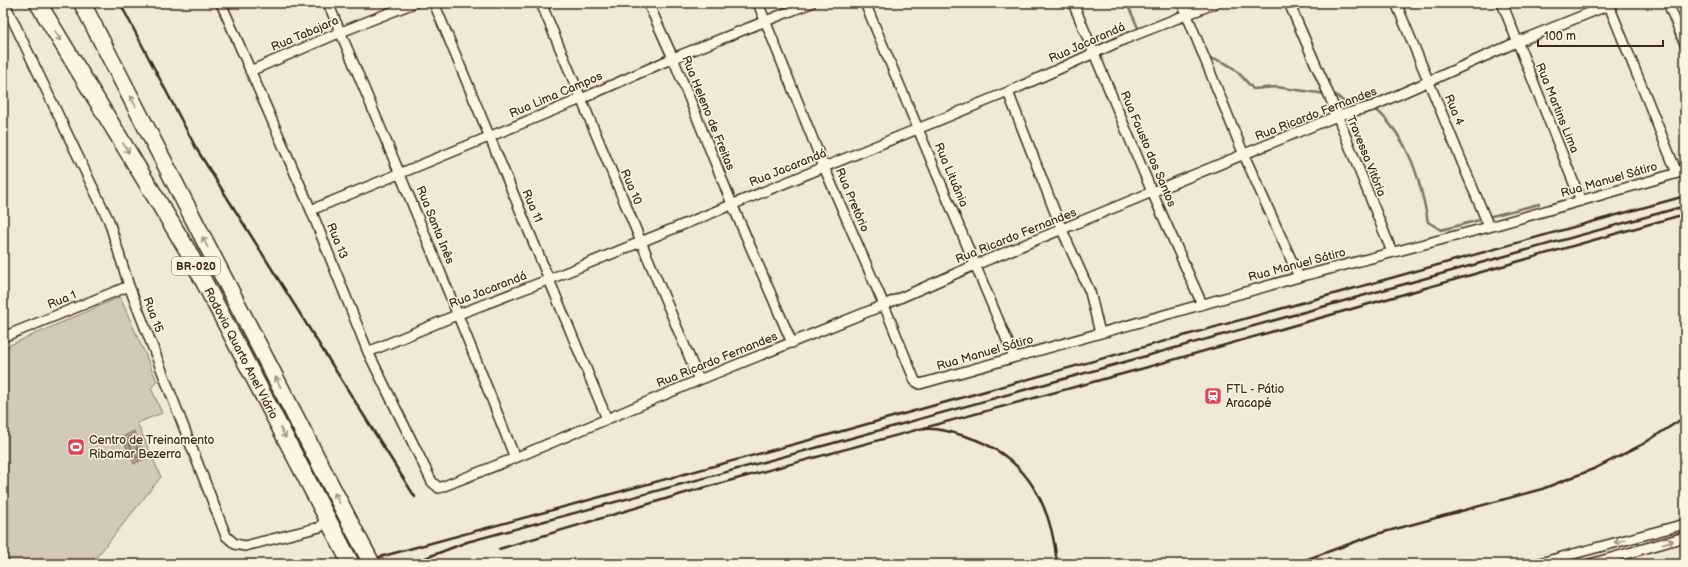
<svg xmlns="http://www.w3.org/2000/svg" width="1688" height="567" font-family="'Balsamiq Sans',sans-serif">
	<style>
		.green { fill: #d2c9ba; stroke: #867a6c }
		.water { fill: #aaa091; stroke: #7e7163 }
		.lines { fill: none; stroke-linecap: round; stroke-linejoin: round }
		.shore { stroke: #67594c; stroke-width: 1 }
		.stream { stroke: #7e7163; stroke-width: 2.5 }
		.street-casing { stroke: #3b2a1e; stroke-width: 12 }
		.highway-casing { stroke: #3b2a1e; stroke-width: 19 }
		.street { stroke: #fcf5e5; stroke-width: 9 }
		.highway { stroke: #fcf5e5; stroke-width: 16 }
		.rail { stroke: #3b2a1e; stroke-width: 2.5 }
		.highway-bridge-casing { stroke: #3b2a1e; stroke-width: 19; stroke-linecap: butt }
		.highway-bridge { stroke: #fcf5e5; stroke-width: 16 }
		.oneway { stroke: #9c9082 }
		.labels { text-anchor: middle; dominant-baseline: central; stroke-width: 3; stroke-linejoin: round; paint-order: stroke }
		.shield { fill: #fcf5e5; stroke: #75675a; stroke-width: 1 }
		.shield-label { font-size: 11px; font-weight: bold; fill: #3b2a1e }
		.street-label { font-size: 12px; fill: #3b2a1e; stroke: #fcf5e5 }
		.poi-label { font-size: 12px; fill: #3b2a1e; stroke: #fcf5e5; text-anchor: start }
	</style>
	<rect width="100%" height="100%" fill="#f0e9d9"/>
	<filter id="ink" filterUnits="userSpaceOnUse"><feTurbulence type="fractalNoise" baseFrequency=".025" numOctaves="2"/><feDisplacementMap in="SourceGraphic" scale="8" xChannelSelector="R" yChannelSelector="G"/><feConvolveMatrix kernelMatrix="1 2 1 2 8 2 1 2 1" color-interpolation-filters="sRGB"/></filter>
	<g filter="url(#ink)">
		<path class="green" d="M120 297 157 381 151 388 162 413 137 423 161 477 91 564H3V348Z"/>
		<path class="water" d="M134 431 146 458 134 464 122 437Z"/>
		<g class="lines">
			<path class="shore" d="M131 437 133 438 140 455 137 458 135 457 128 441Z"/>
			<path class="stream" d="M1125 3 1130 10 1139 30
				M1175 23 1185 22 1188 29
				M1207 59C1229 59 1239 73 1253 89L1276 87 1326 94
				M1331 95H1336L1344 102 1368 101 1372 105
				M1375 108C1409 139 1420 178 1428 222L1441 230 1483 219
				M1488 217 1539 204"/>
			<defs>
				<path id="street" d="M221 3 311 210 368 352 432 482 439 488 515 458 699 380 884 305 975 265 1152 192 1337 116 1373 106 1517 42 1609 5
					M328 3C392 154 455 305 515 458
					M434 3 607 419
					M541 3 699 380
					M648 3 673 58 732 204 792 343
					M758 3 824 167 884 305 915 381 920 384 1299 277 1489 227 1685 171
					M865 3 1014 357
					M1073 3 1152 192 1202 304
					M1182 3 1244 155 1299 277
					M1289 3 1329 95 1392 252
					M1396 3 1489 227
					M1502 3 1581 201
					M1608 3 1677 173
					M1668 3 1685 44
					M3 4 6 6 109 221 129 286 226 536 235 544 245 546 320 527 327 517
					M250 71 341 32 414 3
					M1008 92 1062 230 1090 292 1100 333
					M311 210 581 99 673 58 811 3
					M3 337 129 286
					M368 352 459 314 550 279 1008 92 1125 39 1216 3
					M1536 564 1685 524
					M1590 564 1685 537"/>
				<g id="highway">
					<path id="s1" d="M38 3 188 251 351 564"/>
					<path d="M82 3 355 532"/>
				</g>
			</defs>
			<use href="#street" class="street-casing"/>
			<use href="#highway" class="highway-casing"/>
			<use href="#street" class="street"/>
			<use href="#highway" class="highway"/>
			<path class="rail" d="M120 3 196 148 415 497
				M925 429C940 428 954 433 968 437 1026 456 1052 505 1057 564
				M499 549 692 491 1148 367 1685 214
				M354 564 828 435 1685 196
				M410 564 467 542 830 444 1685 206
				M1294 564 1377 534 1542 489 1596 468 1643 444 1685 417"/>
			<defs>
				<path id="highway-bridge" d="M355 532 372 564"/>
			</defs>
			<use href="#highway-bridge" class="highway-bridge-casing"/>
			<use href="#highway-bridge" class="highway-bridge"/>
		</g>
		<defs><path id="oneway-shaft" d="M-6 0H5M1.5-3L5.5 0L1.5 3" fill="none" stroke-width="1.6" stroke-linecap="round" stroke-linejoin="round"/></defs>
		<g class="oneway">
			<use href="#oneway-shaft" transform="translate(58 36) rotate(59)"/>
			<use href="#oneway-shaft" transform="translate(133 101) rotate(-117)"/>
			<use href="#oneway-shaft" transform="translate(126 148) rotate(59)"/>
			<use href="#oneway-shaft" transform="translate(205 242) rotate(-117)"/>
			<use href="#oneway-shaft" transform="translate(278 382) rotate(-117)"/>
			<use href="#oneway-shaft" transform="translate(283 433) rotate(62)"/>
			<use href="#oneway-shaft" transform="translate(337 498) rotate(-117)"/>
			<use href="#oneway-shaft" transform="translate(1620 541) rotate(165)"/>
			<use href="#oneway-shaft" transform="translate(1668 542) rotate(-16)"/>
		</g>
	</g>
	<defs>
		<symbol id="station-square" viewBox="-11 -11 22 22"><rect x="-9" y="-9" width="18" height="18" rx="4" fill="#d1495b" stroke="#fcf5e5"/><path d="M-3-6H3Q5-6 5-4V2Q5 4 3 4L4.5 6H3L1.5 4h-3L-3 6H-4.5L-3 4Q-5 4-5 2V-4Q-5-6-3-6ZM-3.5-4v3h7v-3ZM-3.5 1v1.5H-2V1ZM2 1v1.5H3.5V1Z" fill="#fff"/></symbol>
		<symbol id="stadium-square" viewBox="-11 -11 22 22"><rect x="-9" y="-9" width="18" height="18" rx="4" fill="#d1495b" stroke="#fcf5e5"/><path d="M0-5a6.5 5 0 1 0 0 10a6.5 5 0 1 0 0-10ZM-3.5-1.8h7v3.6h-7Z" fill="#fff"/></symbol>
	</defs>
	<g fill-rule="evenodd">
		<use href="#station-square" x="1203" y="386" width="20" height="20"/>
		<use href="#stadium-square" x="66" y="437" width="20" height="20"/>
	</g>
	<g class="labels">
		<rect class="shield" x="172" y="257" width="48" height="18" rx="3"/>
		<g class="shield-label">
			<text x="196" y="266">BR-020</text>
		</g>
		<g class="street-label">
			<text transform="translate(305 34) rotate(-23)">Rua Tabajara</text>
			<text transform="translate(1087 43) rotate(-24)">Rua Jacarandá</text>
			<text transform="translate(556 95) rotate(-23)">Rua Lima Campos</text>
			<text transform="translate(1557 108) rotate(68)">Rua Martins Lima</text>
			<text transform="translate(1454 110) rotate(67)">Rua 4</text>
			<text transform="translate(708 113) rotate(68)">Rua Heleno de Freitas</text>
			<text transform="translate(1316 114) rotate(-21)">Rua Ricardo Fernandes</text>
			<text transform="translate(1148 149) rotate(67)">Rua Fausto dos Santos</text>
			<text transform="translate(1366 156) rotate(68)">Travessa Vitória</text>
			<text transform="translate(788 168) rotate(-22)">Rua Jacarandá</text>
			<text transform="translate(951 175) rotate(67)">Rua Lituânia</text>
			<text transform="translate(1609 180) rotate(-16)">Rua Manuel Sátiro</text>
			<text transform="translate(631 187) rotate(67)">Rua 10</text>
			<text transform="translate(852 200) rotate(67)">Rua Pretório</text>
			<text transform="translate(532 206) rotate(67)">Rua 11</text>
			<text transform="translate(435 225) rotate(68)">Rua Santa Inês</text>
			<text transform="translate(1016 236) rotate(-22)">Rua Ricardo Fernandes</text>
			<text transform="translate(337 241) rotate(68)">Rua 13</text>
			<text transform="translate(1297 265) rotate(-15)">Rua Manuel Sátiro</text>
			<text transform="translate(488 290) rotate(-21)">Rua Jacarandá</text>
			<text transform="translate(62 300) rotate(-22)">Rua 1</text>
			<text transform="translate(153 315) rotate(69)">Rua 15</text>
			<text stroke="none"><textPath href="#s1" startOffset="405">Rodovia Quarto Anel Viário</textPath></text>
			<text transform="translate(985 353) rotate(-16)">Rua Manuel Sátiro</text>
			<text transform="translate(717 360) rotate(-22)">Rua Ricardo Fernandes</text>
		</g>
		<g class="poi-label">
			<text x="1226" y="389">FTL - Pátio<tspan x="1226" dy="14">Aracapé</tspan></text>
			<text x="89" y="440">Centro de Treinamento<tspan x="89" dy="14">Ribamar Bezerra</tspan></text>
		</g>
	</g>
	<rect width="1688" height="567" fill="none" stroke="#fcf5e5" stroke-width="16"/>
	<rect x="8" y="8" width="1672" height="551" fill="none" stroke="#3b2a1e" stroke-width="1.5" filter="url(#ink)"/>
	<path d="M1538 40v6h125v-6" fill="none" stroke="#3b2a1e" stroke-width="2"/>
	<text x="1544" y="40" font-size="12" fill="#3b2a1e" stroke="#fcf5e5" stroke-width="3" paint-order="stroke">100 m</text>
</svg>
